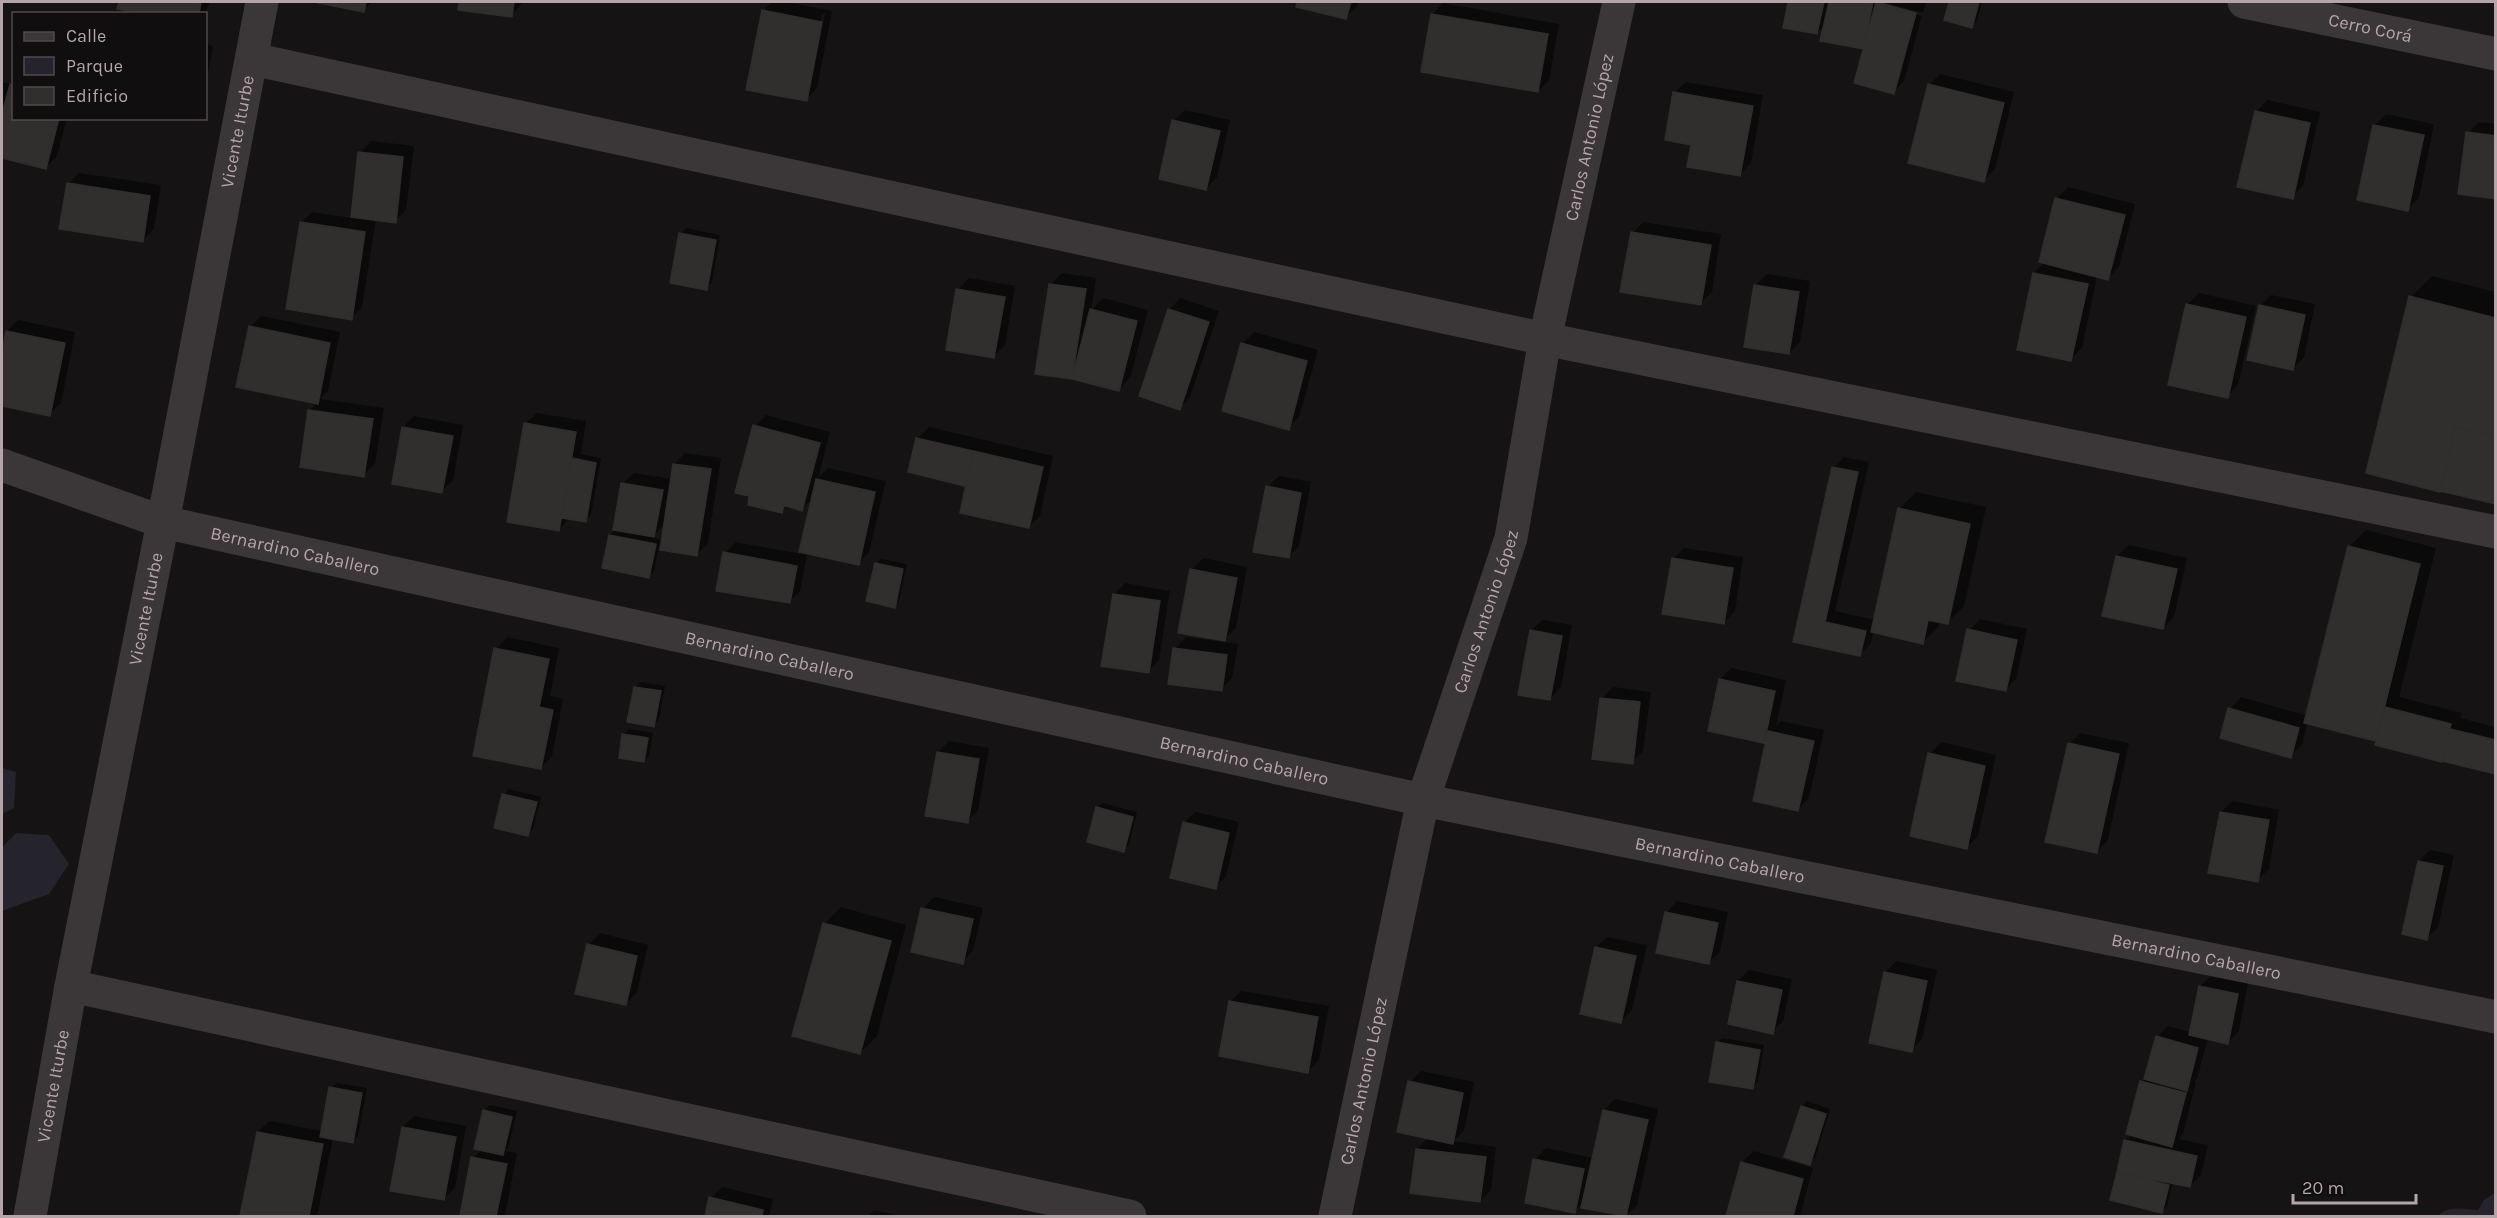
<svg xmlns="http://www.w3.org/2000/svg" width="2497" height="1218" font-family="Karla,sans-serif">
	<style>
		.green { fill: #25232c }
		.shadow { fill: #0007; fill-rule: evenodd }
		.building { fill: #312e2e; stroke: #312d2d; stroke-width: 1.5 }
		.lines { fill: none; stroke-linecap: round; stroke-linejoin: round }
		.minor { stroke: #3b3637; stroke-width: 33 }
		.labels { text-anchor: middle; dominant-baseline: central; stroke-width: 5; stroke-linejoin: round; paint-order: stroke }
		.street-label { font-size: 18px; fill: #b5a5a9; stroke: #100e0e }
	</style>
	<rect width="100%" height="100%" fill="#151313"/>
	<path class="green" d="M2 768 16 772 14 808 2 814Z
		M16 833 49 835 69 864 49 894 2 911V847Z
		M2495 1193V1216H2438C2447 1205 2465 1209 2478 1210L2484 1200Z"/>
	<path class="shadow" d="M120 2H210L205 14H152L119 7Z
		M316 2H372L363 10Z
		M461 2H523L511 16 460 9Z
		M772 2H785L832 11 817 88 806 100 763 11ZM822 14H825L810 89H807Z
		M1299 2H1358L1357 6 1346 17 1298 5Z
		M1790 2H1926L1923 13 1882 2V5L1922 16 1904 81 1893 92 1864 48 1822 39 1826 24 1817 33 1785 26Z
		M1951 2H1982L1977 21 1972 26 1946 19Z
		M1443 3 1559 24 1549 80 1538 91 1432 15Z
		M206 44 213 46 206 84Z
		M1940 74 2014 92 1995 169 1984 180 1929 85Z
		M2 82 11 84 14 82V118H67L57 156 46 167 2 157Z
		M1686 82 1763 95 1751 163 1740 174 1693 144 1674 93Z
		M2267 100 2320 112 2303 186 2292 197 2256 112Z
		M1185 110 1230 120 1217 177 1206 188 1174 121Z
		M2386 114 2434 124 2419 198 2407 209 2359 198 2375 125Z
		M2479 122 2496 124V197L2468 133Z
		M371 141 414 146 406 210 395 221 376 219 362 307 351 318 301 223 312 212 352 218 360 153Z
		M79 173 161 185 154 229 143 240 68 184Z
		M2068 187 2135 204 2119 267 2108 278 2097 276 2082 348 2070 359 2034 273 2045 262 2041 261 2057 198Z
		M1643 222 1721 234 1712 292 1700 304 1632 233Z
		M686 228 720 235 712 283 706 288 681 234Z
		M1062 273 1096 278 1091 310 1103 298 1148 310 1130 378 1118 390 1072 378 1037 372 1051 284Z
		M1767 274 1810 281 1800 342 1789 353 1755 286Z
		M2432 276 2496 292V503L2411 297Z
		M969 278 1015 286 1005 345 994 356 958 290Z
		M2199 293 2256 306 2238 385 2227 396 2187 305Z
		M2271 295 2315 304 2304 357 2293 369 2260 306Z
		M1180 298 1219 311 1190 397 1179 408 1169 310Z
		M261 316 340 332 328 391 320 399 384 408 375 464 363 475 310 410 318 402 250 327Z
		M18 320 75 332 61 403 49 414 2 404V359L7 331Z
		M1254 332 1318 350 1299 417 1288 428 1242 344Z
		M537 413 586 421 581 454 601 458 591 515 585 521 570 518 558 530 525 424Z
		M766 415 830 432 818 478 828 468 886 481 869 552 858 564 813 498 802 509 788 505 781 512 755 426Z
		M414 416 463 425 453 480 442 491 403 427Z
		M929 427 1053 456 1040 516 1029 527 967 485 909 471 918 438Z
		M685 453 721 458 708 543 697 554 660 542 654 571 649 576 610 535 616 529 623 484 634 473 672 479 674 464ZM665 524 663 540 652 537Z
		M1844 457 1869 462 1835 611 1875 620 1899 509 1916 492 1986 507 1964 606 1948 622 1940 621 1939 626 1923 642 1873 631 1871 643 1860 654 1795 641 1833 468Z
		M1279 476 1311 482 1299 546 1288 557 1268 487Z
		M2366 530 2436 548 2399 697 2462 713 2460 718 2496 727V773L2308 722 2302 745 2290 756 2230 709 2241 697 2308 716 2349 547Z
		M736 542 807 555 800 591 789 602 725 553Z
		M2129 545 2187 558 2174 617 2163 628 2117 556Z
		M1684 548 1743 557 1735 611 1724 622 1673 559Z
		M1203 558 1247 567 1236 628 1224 639 1192 569Z
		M881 559 907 564 899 601 894 606 876 564Z
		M1125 583 1170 591 1159 660 1148 671 1114 595Z
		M1980 619 2027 629 2016 679 2005 690 1969 630Z
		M1542 620 1572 625 1561 687 1550 699 1531 631Z
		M507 637 559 648 550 696 563 699 552 756 541 768 496 649Z
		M1186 637 1238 644 1232 678 1221 689 1175 649Z
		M1731 668 1786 680 1776 726 1781 721 1824 730 1809 798 1798 809 1769 737 1764 742 1720 679Z
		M641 682 665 686 659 720 654 725 636 687Z
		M1613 687 1651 692 1643 751 1632 762 1602 698Z
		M629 729 653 733 649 756 644 761 624 734Z
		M2080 733 2129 743 2108 840 2097 852 2069 744Z
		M949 741 989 748 978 810 967 822 938 752Z
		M1941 742 1996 755 1978 836 1967 847 1930 754Z
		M509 789 541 797 533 829 528 834 504 795Z
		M2232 801 2279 810 2269 869 2257 880 2221 812Z
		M1103 803 1137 812 1129 845 1123 850 1097 808Z
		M1195 812 1239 822 1226 876 1215 888 1184 823Z
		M2430 850 2454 855 2438 927 2427 938 2419 861Z
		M934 897 983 908 973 951 962 962 923 909Z
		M1677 901 1728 912 1720 952 1708 963 1666 913Z
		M841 907 906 925 877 1036 860 1053 824 924Z
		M600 933 648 945 637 992 626 1004 588 945Z
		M1607 937 1647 945 1632 1010 1621 1021 1596 948Z
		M1896 961 1937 970 1922 1039 1911 1050 1885 973Z
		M1749 970 1792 979 1783 1021 1772 1032 1738 981Z
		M2212 975 2248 983 2239 1031 2228 1042 2208 1038 2197 1078 2194 1082H2196L2183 1134 2178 1139 2208 1145 2201 1175 2190 1186 2173 1182 2167 1206 2161 1212 2112 1199 2125 1141 2132 1134 2142 1082 2146 1077 2157 1037 2168 1026 2191 1032 2200 986Z
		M1241 991 1329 1006 1319 1060 1308 1071 1230 1002Z
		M1722 1038 1764 1045 1758 1082 1752 1088 1717 1043Z
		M1421 1071 1474 1082 1464 1131 1453 1141 1496 1147 1491 1190 1480 1201 1417 1149 1429 1137 1410 1082Z
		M336 1083 367 1088 358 1136 352 1142 333 1138 317 1216H241L258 1132 269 1121 323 1131 331 1088Z
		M1615 1099 1658 1109 1637 1205 1625 1216 1582 1207 1583 1203 1574 1212 1535 1160 1546 1148 1593 1158 1604 1110Z
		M1807 1101 1830 1109 1815 1158 1809 1163 1802 1106Z
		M490 1105 517 1111 508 1148 505 1151 517 1153 505 1216H461L473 1158 482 1149 484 1110Z
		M414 1116 466 1126 455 1188 443 1199 403 1127Z
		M1754 1151 1813 1168 1800 1216H1728L1742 1162Z
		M722 1187 773 1199 769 1216H706L711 1198Z
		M874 1210 899 1216H868Z"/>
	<path class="building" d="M119 2H201L199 14H144L117 9Z
		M314 2H366L364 12Z
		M459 2H514L512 17 458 10Z
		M1297 2H1351L1346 19 1296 7Z
		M1788 2H1824L1817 34 1783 28Z
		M1829 2H1873L1863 49 1820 41Z
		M1876 2 1916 13 1894 94 1854 83Z
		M1949 2H1979L1972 28 1944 20Z
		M762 10 822 22 807 101 746 90Z
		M1431 14 1548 34 1538 92 1421 72Z
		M10 84 14 85V118H59L46 169 2 158V114Z
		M1928 84 2004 103 1984 182 1908 163Z
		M1673 92 1753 106 1740 176 1687 167 1691 145 1665 140Z
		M2255 111 2310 123 2293 199 2237 187Z
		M1172 120 1220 131 1206 190 1159 179Z
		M2373 125 2424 135 2408 211 2357 200Z
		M2466 132 2496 136V199L2458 194Z
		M358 152 403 157 396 223 351 217Z
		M67 183 150 196 143 242 59 229Z
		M2055 198 2125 215 2108 280 2039 262Z
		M300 222 365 232 352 320 286 309Z
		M1631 232 1711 245 1701 305 1620 292Z
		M679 233 716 240 707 290 670 283Z
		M2033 273 2088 284 2071 361 2017 350Z
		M1049 284 1086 289 1072 379 1035 374Z
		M1754 285 1799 292 1789 354 1744 347Z
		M956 289 1005 297 994 358 946 350Z
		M2409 296 2496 318V437L2455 427 2440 492 2366 473Z
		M2186 304 2246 317 2228 398 2168 385Z
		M2259 305 2305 315 2293 370 2247 360Z
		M1090 309 1137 321 1119 391 1072 379Z
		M1168 309 1209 322 1180 410 1139 396Z
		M249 326 330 343 318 404 236 387Z
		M6 331 65 343 50 416 2 406V352Z
		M1241 343 1307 361 1289 430 1222 411Z
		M308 410 373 419 364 477 300 467Z
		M524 423 576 432 559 531 507 522Z
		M753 425 820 443 802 511 784 505 782 513 748 505 749 496 735 493Z
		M402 427 453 436 442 493 392 484Z
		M2455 427 2496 437V504L2440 491Z
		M916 438 973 451 965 486 908 472Z
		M973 451 1043 467 1029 528 960 513Z
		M572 458 596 463 586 522 561 518Z
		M673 464 711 469 697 556 660 550Z
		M1832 467 1858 472 1825 622 1866 631 1860 656 1793 642Z
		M816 479 875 492 859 565 799 552Z
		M621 483 663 490 654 537 613 530Z
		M1266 486 1301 493 1289 558 1253 552Z
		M1898 508 1970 524 1948 624 1928 620 1923 644 1871 632Z
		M609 535 656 544 649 578 602 568Z
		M2348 546 2420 564 2376 741 2304 723Z
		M723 552 797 566 790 603 716 591Z
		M2116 556 2177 569 2163 629 2102 616Z
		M1672 558 1733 568 1724 624 1662 614Z
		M875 563 903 569 895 608 866 601Z
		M1190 569 1237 578 1225 641 1178 633Z
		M1113 594 1160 601 1149 673 1101 666Z
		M1967 629 2017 640 2006 691 1956 681Z
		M1530 630 1562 636 1550 700 1518 695Z
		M494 648 549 659 539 707 553 710 541 769 473 756Z
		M1173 648 1227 655 1222 691 1168 684Z
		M1719 679 1775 691 1764 743 1708 731Z
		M634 687 661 691 654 727 627 722Z
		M1600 698 1640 702 1633 764 1592 759Z
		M2385 707 2451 724 2442 762 2375 745Z
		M2228 708 2299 728 2291 758 2220 738Z
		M2450 729 2496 740V774L2442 761Z
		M1768 731 1814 741 1798 811 1753 801Z
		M622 734 648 738 644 762 619 758Z
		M2068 743 2119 754 2097 853 2045 842Z
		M937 752 979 759 968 823 925 816Z
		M1928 753 1985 766 1967 849 1910 836Z
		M502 794 537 802 528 836 494 828Z
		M1096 807 1133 817 1124 852 1087 842Z
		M2220 812 2269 820 2258 882 2208 873Z
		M1183 822 1229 833 1216 889 1170 878Z
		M2418 861 2443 866 2427 940 2402 934Z
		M921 908 973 919 963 964 911 952Z
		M1665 912 1718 923 1709 964 1656 953Z
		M823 923 891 941 860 1054 792 1036Z
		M587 944 637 956 626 1005 575 994Z
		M1595 947 1636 956 1621 1023 1580 1014Z
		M1884 972 1927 981 1912 1052 1869 1043Z
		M1737 981 1782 990 1773 1034 1728 1024Z
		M2199 986 2238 994 2228 1044 2189 1035Z
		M1229 1001 1318 1017 1308 1073 1219 1056Z
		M2156 1036 2198 1048 2187 1091 2144 1079Z
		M1716 1042 1760 1050 1753 1089 1709 1082Z
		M1408 1081 1463 1093 1453 1144 1397 1132Z
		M2140 1081 2186 1093 2172 1147 2126 1134Z
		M329 1087 362 1093 353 1143 320 1137Z
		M1801 1106 1826 1114 1810 1165 1784 1157Z
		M483 1110 512 1117 503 1155 474 1149Z
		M1603 1110 1648 1120 1626 1216 1581 1208Z
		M402 1127 456 1137 444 1200 390 1191Z
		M257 1132 323 1144 309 1216H240Z
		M2124 1140 2197 1156 2190 1187 2117 1172Z
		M1416 1149 1486 1157 1480 1202 1410 1193Z
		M471 1157 507 1164 496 1216H460Z
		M1533 1159 1584 1169 1575 1213 1525 1203Z
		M1741 1162 1803 1179 1793 1216H1726Z
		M2117 1172 2169 1185 2162 1213 2110 1200Z
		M709 1197 763 1210 762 1216H705Z"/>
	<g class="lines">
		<g class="minor">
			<path id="s1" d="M2244 2 2496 54"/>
			<path d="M252 59 1545 339 2496 532"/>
			<path id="s2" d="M2 465 163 522 1423 800 2496 1017"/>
			<path d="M71 986 1130 1216"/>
			<path id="s3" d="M30 1216 71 986 163 522 262 2"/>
			<path id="s4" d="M1335 1216 1423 800 1511 538 1545 339 1619 2"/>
		</g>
	</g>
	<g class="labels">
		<g class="street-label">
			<text stroke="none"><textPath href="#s1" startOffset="129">Cerro Corá</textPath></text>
			<text stroke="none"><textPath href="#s3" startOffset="1104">Vicente Iturbe</textPath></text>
			<text stroke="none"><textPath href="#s4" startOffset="1110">Carlos Antonio López</textPath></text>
			<text stroke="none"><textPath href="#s2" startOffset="306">Bernardino Caballero</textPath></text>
			<text stroke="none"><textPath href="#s3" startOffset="618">Vicente Iturbe</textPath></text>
			<text stroke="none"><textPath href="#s4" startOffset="624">Carlos Antonio López</textPath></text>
			<text stroke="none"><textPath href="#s2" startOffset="792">Bernardino Caballero</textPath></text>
			<text stroke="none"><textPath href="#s2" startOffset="1278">Bernardino Caballero</textPath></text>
			<text stroke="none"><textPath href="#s2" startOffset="1764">Bernardino Caballero</textPath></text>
			<text stroke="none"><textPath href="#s2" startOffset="2250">Bernardino Caballero</textPath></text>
			<text stroke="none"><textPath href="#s4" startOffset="138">Carlos Antonio López</textPath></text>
			<text stroke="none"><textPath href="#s3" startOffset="132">Vicente Iturbe</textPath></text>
		</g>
	</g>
	<rect width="2497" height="1218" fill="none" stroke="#b5a5a9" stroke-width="6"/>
	<rect x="12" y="12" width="195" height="108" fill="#100e0e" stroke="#524a4c" stroke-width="1.5"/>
	<rect x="24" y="32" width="30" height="9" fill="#3b3637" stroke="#524a4c" stroke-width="1.5"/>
	<text x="66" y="42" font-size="18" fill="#b5a5a9">Calle</text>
	<rect x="24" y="57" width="30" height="18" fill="#25232c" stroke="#524a4c" stroke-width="1.5"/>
	<text x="66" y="72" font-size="18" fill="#b5a5a9">Parque</text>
	<rect x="24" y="87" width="30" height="18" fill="#312e2e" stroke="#524a4c" stroke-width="1.5"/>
	<text x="66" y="102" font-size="18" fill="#b5a5a9">Edificio</text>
	<path d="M2293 1194v9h123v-9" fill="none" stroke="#b5a5a9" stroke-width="3"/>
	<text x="2302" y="1194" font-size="18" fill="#b5a5a9" stroke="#100e0e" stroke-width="4.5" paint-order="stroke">20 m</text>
</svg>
